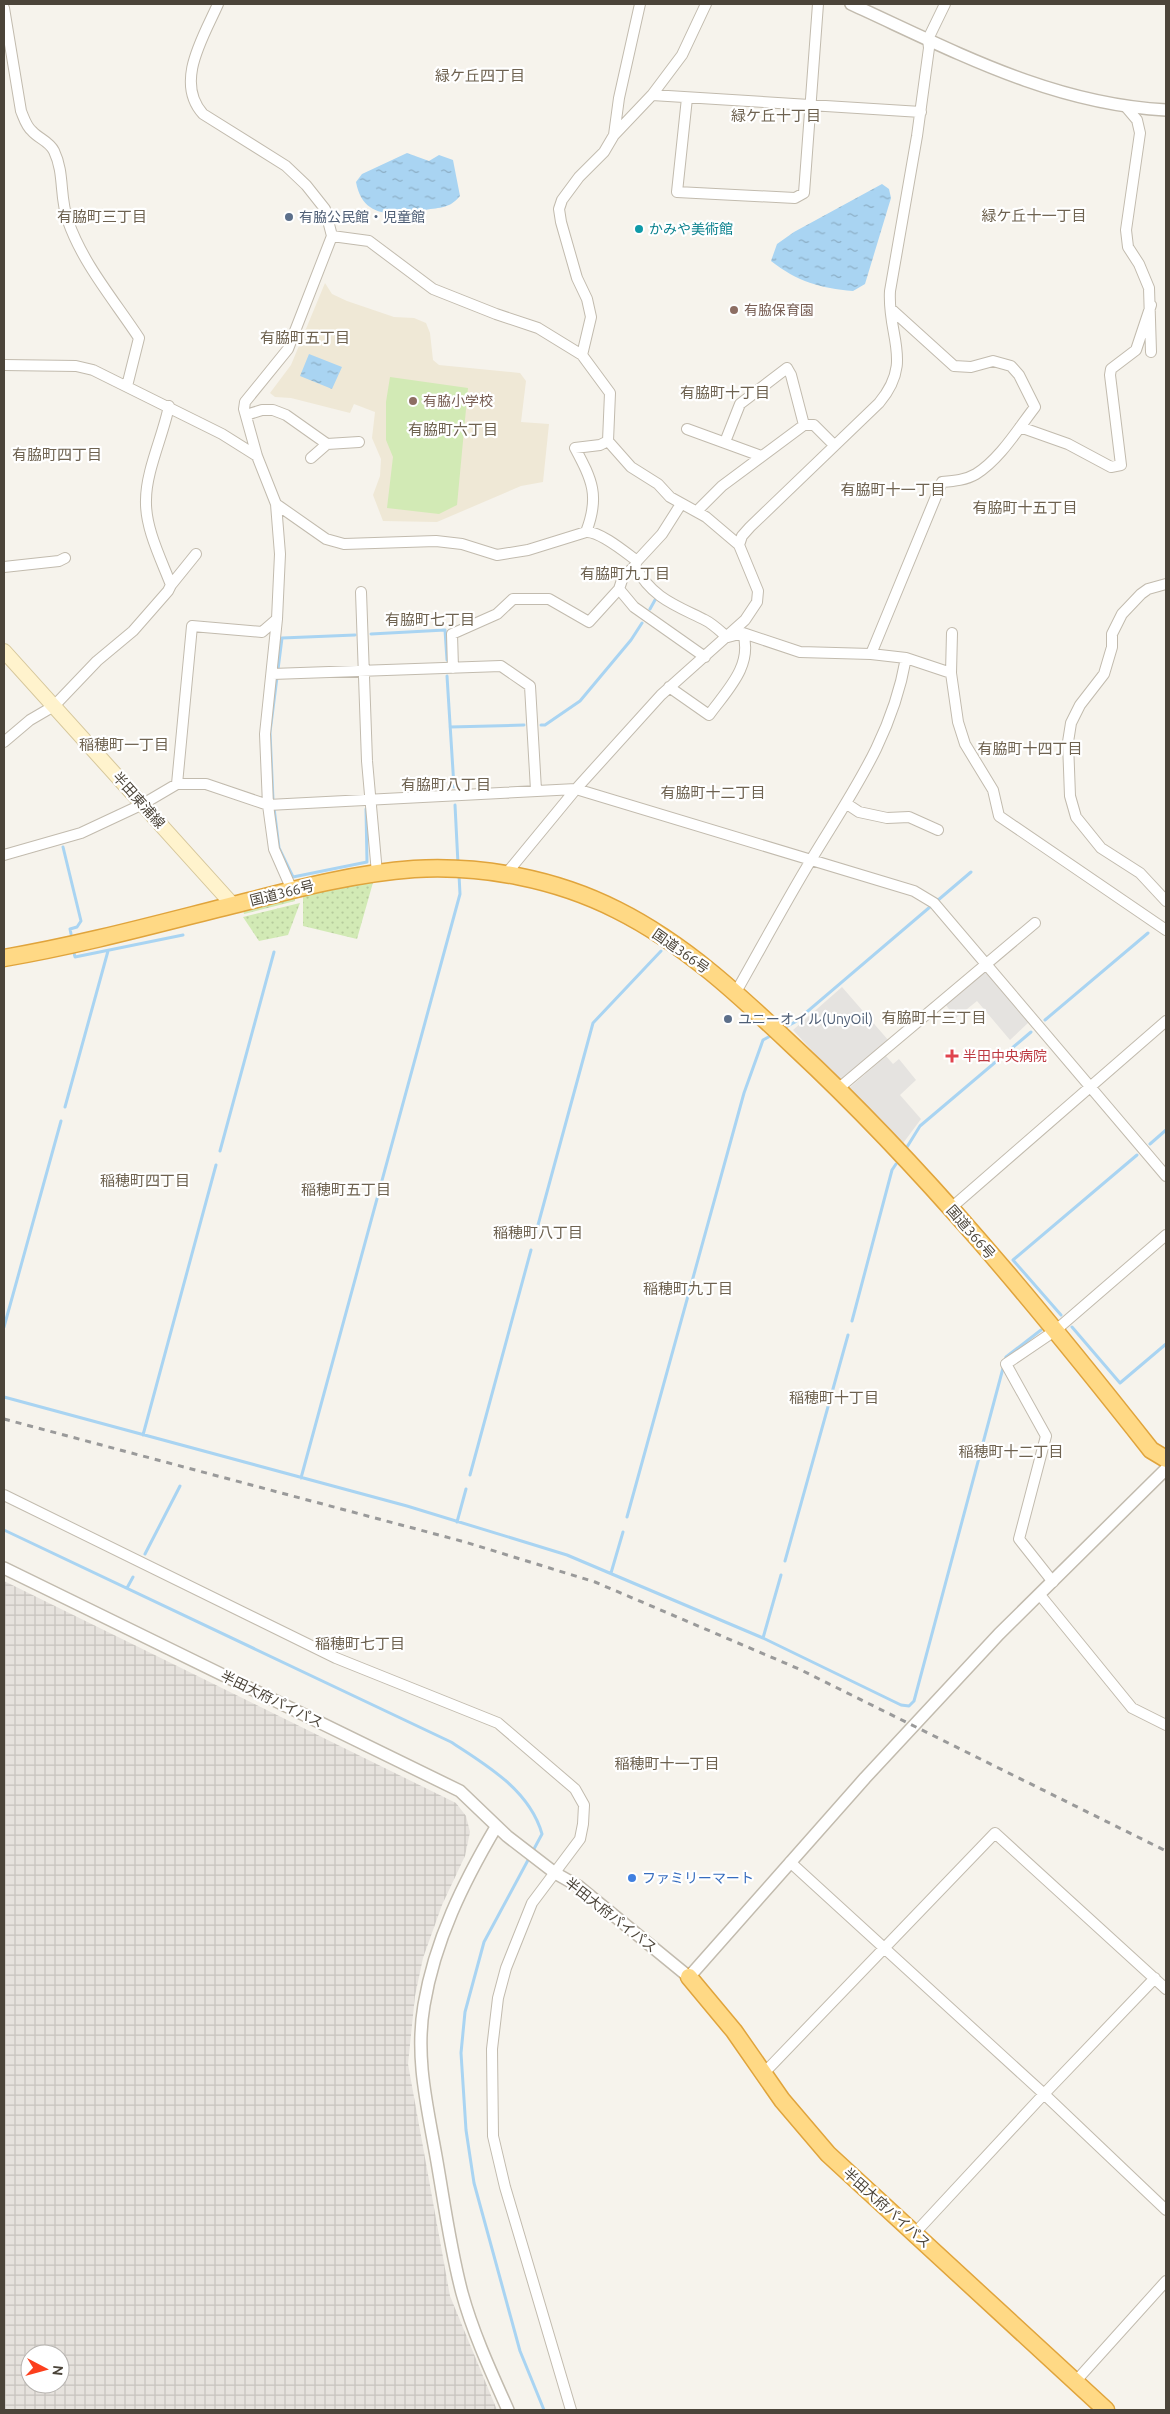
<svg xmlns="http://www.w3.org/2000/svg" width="1170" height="2414" font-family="Ubuntu,'Noto Sans JP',sans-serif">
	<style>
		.industrial { fill: url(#industrial-grid); fill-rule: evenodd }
		.education { fill: #efe8d6 }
		.grass { fill: url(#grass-dots) }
		.pitch { fill: #d2eab5 }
		.parking { fill: #e5e3e0 }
		.water { fill: url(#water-ripples) }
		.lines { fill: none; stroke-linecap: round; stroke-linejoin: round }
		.stream { stroke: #a9d4f2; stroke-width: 3 }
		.minor-casing { stroke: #c2bbae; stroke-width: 12 }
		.tertiary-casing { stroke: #c2bbae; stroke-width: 14 }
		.secondary-casing { stroke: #d6c79b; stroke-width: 16 }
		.trunk-casing { stroke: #e0a43c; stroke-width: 19 }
		.minor { stroke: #fff; stroke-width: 10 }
		.tertiary { stroke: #fff; stroke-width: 11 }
		.secondary { stroke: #fff3cd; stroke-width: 14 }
		.trunk { stroke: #ffd985; stroke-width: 16 }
		.rail { stroke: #9a9a9a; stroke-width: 3; stroke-dasharray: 6 6; stroke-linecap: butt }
		.service-dot { fill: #5c6f8a; stroke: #fff; stroke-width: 2 }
		.culture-dot { fill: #0f9aa8; stroke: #fff; stroke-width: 2 }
		.education-dot { fill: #8d6e63; stroke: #fff; stroke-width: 2 }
		.health-dot { fill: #e0444e; stroke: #fff; stroke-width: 2 }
		.shop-dot { fill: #3f7fe0; stroke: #fff; stroke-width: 2 }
		.labels { text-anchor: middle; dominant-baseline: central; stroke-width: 4.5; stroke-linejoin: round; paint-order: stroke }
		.service-label { font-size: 14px; fill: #4e5e75; stroke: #fff; text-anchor: start }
		.culture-label { font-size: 14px; fill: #0d838f; stroke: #fff; text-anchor: start }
		.education-label { font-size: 14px; fill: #785e54; stroke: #fff; text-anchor: start }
		.street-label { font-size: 14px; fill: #4b4439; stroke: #fff }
		.health-label { font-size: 14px; fill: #be3a42; stroke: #fff; text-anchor: start }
		.shop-label { font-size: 14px; fill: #366cbe; stroke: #fff; text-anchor: start }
		.neighbourhood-label { font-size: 15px; fill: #6e6250; stroke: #fff }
	</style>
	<defs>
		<pattern id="industrial-grid" width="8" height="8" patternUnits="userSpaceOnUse" patternTransform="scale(1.25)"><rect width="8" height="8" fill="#e6e2dd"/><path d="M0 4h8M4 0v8" fill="none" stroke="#c7c3be"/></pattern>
		<pattern id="grass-dots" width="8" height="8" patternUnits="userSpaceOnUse" patternTransform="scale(1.25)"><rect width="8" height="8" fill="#d2eab5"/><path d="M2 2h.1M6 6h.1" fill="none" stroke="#b6ca9c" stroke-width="1.8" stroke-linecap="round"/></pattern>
		<pattern id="water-ripples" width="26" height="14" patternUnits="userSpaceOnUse" patternTransform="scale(1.25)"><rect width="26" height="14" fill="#a9d4f2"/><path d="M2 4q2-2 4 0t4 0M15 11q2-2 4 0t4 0" fill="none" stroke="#8caec5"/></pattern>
	</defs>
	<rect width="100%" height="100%" fill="#f6f3ec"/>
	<path class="industrial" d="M4 1581 456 1803 466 1816 470 1832 465 1856 442 1905 423 1958 415 1996 408 2064 450 2296 497 2410H4ZM30 2354H60V2384H30Z"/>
	<path class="education" d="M325 283 332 294 347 301 394 317 414 318 426 323 430 333 433 360 439 365 520 373 526 381 521 422 549 424 543 482 521 486 437 522 383 521 373 495 380 476 381 459 372 438 375 412 354 404 350 413 291 398 275 397 270 393 291 365Z"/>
	<path class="grass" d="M374 879 357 939 303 926V896L317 891Z
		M295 897V901L244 914 243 908Z
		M300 903 288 935 259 941 243 917Z"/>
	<path class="pitch" d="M390 377 468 388 457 505 439 514 387 508 393 457 386 440V402Z"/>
	<path class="parking" d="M985 971 1029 1022 1010 1040 977 1001 956 1018 945 1004Z
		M842 987 889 1041 841 1082 793 1030Z
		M886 1056 893 1064 899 1059 916 1080 900 1095 921 1119 901 1146 848 1089Z"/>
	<path class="water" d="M407 153 429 161 439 155 453 160 460 196C449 209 441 207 425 210 395 215 363 220 356 182L362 174Z
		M882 184 889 189 891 198 865 284 853 291C820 288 798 282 771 261L777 244 794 232Z
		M309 354 342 367 332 389 300 376Z"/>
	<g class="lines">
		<path class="stream" d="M650 609 655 600
			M371 634 445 630 447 660
			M355 635 282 638 270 732 273 800 279 848 293 877 367 862 366 809
			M447 676 454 787
			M541 725H545L580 701 631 640 642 623
			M450 727 524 725
			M455 805 458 864
			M63 847 81 921 77 927 70 929 71 934
			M74 953 75 957 183 935
			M1045 1020 1148 933
			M782 1029 795 1022 971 872
			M65 1107 108 951
			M1150 1144 1166 1130
			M907 1147 920 1126 1031 1032
			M220 1151 274 952
			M535 1236 593 1023 661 951
			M1061 1315 1013 1260 1137 1155
			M852 1321 892 1170 896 1164
			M4 1327 61 1121
			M1072 1327 1120 1383 1166 1344
			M4 1397 407 1506 567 1555 763 1638 901 1705 909 1706 914 1701 1006 1357 1041 1330
			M143 1435 216 1165
			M470 1475 531 1250
			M301 1478 460 894 459 875
			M627 1517 744 1093 763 1040 774 1034
			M457 1522 466 1489
			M4 1530 451 1742C487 1765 530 1791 542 1834L484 1942 465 2012 461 2053 466 2130 474 2183 520 2351 544 2410
			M145 1554 180 1486
			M785 1561 848 1335
			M611 1573 623 1532
			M127 1588 133 1577
			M763 1638 781 1575"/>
		<defs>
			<path id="minor" d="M218 4C204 36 174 82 203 114L286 166 306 185 325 209 332 236 288 349 245 402 244 409 257 456 276 504 280 554 277 619 265 734 268 805 274 849 292 890
				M4 8 21 111C24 118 26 126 32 131 39 139 49 141 54 151 65 174 59 197 68 221 83 264 114 300 139 338L127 386
				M652 95 682 55 706 4
				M687 98 677 192 795 198 804 193 818 4
				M1126 107 1137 120 1140 133 1126 230 1128 247 1139 264 1149 288 1151 352
				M614 135 619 98 640 4
				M332 236 369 241 433 289 496 314 538 328 582 355 610 393 608 441 631 467 658 484 670 497 706 517 739 545 758 591 757 602 745 620 661 695 576 789 506 874
				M582 355 591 317 587 299 577 278 561 222 559 209 562 200 579 177 604 152 614 135 652 95 921 112
				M4 365 76 366 93 370 222 434 257 456
				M246 415 262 410H273L286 415 327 444 359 442
				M1020 427 1068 444 1111 467 1121 465 1110 375 1111 369 1136 350 1151 305
				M687 429 761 456
				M725 442 740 404 787 368 791 375 804 425H814L834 445
				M311 458 327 444
				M276 504 326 539 344 544 436 541 462 544 497 555 528 550 586 532C600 496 592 480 575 448L600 445 608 441
				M697 511 722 486 804 425
				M586 532C600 531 625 552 637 561L635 566C652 598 675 605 705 620 713 624 720 631 727 637
				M739 545 742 536 750 527 879 403C914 361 887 337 890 291L917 136 929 48 928 39 945 4
				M637 561 662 534 681 504
				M4 567 59 561 65 558
				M1166 584 1148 589 1141 594 1122 614 1112 634V647L1104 674 1080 705 1071 723 1068 742 1070 796 1076 817 1101 848 1140 873 1166 901
				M171 585 196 554
				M619 589 634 607 705 657
				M361 592 367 761 377 873
				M952 633 951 673 958 722 965 744 993 790 999 816 1166 930
				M728 637 743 633 800 652 871 654 906 658 951 673
				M871 654 942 482C954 481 966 480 976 474 1000 459 1018 429 1035 407L1019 375 1011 366 993 361 971 367 954 366 891 309
				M453 668 452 634 497 614 513 599H549L589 622 619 589 623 577 635 566
				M272 674 501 666 530 686 536 790
				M669 687 709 715C727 690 753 666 743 633
				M4 742 30 720 54 706 97 661 133 631 168 591 171 585C161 559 145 528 146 500 146 471 163 436 169 406
				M177 784 192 626 262 632 277 619
				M847 804 859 812 887 818 909 817 938 830
				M4 855 81 833 143 804 177 784H206L268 805 576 789 914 891 934 903 1166 1176
				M736 992C761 948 785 903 811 860 852 792 892 738 906 658
				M839 1088 1035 923
				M951 1208 1166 1021
				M4 1495 336 1658 498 1723 575 1789 584 1805 583 1824 580 1839 532 1903 506 1968 498 1998 492 2049 493 2136 505 2187 571 2410
				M1053 1582 1019 1539 1046 1436 1006 1364 1056 1330 1166 1235
				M1040 1595 1132 1708 1166 1725
				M790 1862 1044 2094 1166 2210
				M764 2073 995 1833 1166 1989
				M915 2233 1044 2094 1155 1978
				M1075 2382 1166 2281"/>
			<path id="tertiary" d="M851 4C954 51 1051 104 1166 110
				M4 1568 460 1791 507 1836 555 1873 578 1886 689 1977 865 1778 999 1634 1166 1469
				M496 1827C463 1883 435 1940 424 2005 415 2057 427 2105 436 2156 444 2201 450 2248 462 2293 473 2333 491 2372 508 2410"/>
			<path id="secondary" d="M4 651 233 905"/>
			<path id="trunk" d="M4 958C86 944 168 921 249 901 303 887 358 873 414 869 483 865 556 879 617 910 685 944 739 995 794 1047 925 1169 1040 1309 1151 1450L1166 1459
				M689 1977 734 2031 782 2100 828 2154 1106 2410"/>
		</defs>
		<use href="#minor" class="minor-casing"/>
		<use href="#tertiary" class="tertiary-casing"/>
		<use href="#secondary" class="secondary-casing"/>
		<use href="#trunk" class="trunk-casing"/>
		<use href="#minor" class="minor"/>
		<use href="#tertiary" class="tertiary"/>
		<use href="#secondary" class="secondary"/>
		<use href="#trunk" class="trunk"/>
		<path class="rail" d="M4 1419 465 1542 595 1582 799 1669 1166 1851"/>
	</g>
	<g class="service-dot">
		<circle cx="289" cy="217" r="5"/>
		<circle cx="728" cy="1019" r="5"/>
	</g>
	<circle class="culture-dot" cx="639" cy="229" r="5"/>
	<g class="education-dot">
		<circle cx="734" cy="310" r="5"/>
		<circle cx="413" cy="401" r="5"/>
	</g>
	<path class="health-dot" d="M949.5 1048.5h5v5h5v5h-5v5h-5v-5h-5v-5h5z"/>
	<circle class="shop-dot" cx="632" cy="1878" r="5"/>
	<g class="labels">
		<g class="service-label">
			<text x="299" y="217">有脇公民館・児童館</text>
			<text x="738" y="1019">ユニーオイル(UnyOil)</text>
		</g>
		<g class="culture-label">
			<text x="649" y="229">かみや美術館</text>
		</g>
		<g class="education-label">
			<text x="744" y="310">有脇保育園</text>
			<text x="423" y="401">有脇小学校</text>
		</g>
		<g class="street-label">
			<text transform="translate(139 800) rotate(48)">半田東浦線</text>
			<text transform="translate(282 893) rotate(-14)">国道366号</text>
			<text transform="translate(681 951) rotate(35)">国道366号</text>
			<text transform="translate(971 1232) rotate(49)">国道366号</text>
			<text transform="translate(272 1699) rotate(26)">半田大府パイパス</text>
			<text transform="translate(611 1915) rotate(38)">半田大府パイパス</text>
			<text transform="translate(887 2208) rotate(42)">半田大府パイパス</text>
		</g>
		<g class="health-label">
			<text x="963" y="1056">半田中央病院</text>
		</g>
		<g class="shop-label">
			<text x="642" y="1878">ファミリーマート</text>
		</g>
		<g class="neighbourhood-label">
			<text x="480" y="75">緑ケ丘四丁目</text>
			<text x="776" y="115">緑ケ丘十丁目</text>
			<text x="1034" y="215">緑ケ丘十一丁目</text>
			<text x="102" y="216">有脇町三丁目</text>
			<text x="305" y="337">有脇町五丁目</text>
			<text x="725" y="392">有脇町十丁目</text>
			<text x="453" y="429">有脇町六丁目</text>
			<text x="57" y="454">有脇町四丁目</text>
			<text x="893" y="489">有脇町十一丁目</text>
			<text x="1025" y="507">有脇町十五丁目</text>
			<text x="625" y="573">有脇町九丁目</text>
			<text x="430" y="619">有脇町七丁目</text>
			<text x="124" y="744">稲穂町一丁目</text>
			<text x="1030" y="748">有脇町十四丁目</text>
			<text x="446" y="784">有脇町八丁目</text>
			<text x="713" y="792">有脇町十二丁目</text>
			<text x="934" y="1017">有脇町十三丁目</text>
			<text x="145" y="1180">稲穂町四丁目</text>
			<text x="346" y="1189">稲穂町五丁目</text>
			<text x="538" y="1232">稲穂町八丁目</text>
			<text x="688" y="1288">稲穂町九丁目</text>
			<text x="834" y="1397">稲穂町十丁目</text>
			<text x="1011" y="1451">稲穂町十二丁目</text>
			<text x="360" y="1643">稲穂町七丁目</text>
			<text x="667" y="1763">稲穂町十一丁目</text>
		</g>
	</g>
	<rect width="1170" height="2414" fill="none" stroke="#4b4439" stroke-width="10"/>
	<g transform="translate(45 2369) rotate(96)"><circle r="24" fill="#ffffff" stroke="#b7b4b0"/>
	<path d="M0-4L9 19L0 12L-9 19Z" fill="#fc3f1d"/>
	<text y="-8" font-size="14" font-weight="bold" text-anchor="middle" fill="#4b4439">N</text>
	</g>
</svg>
